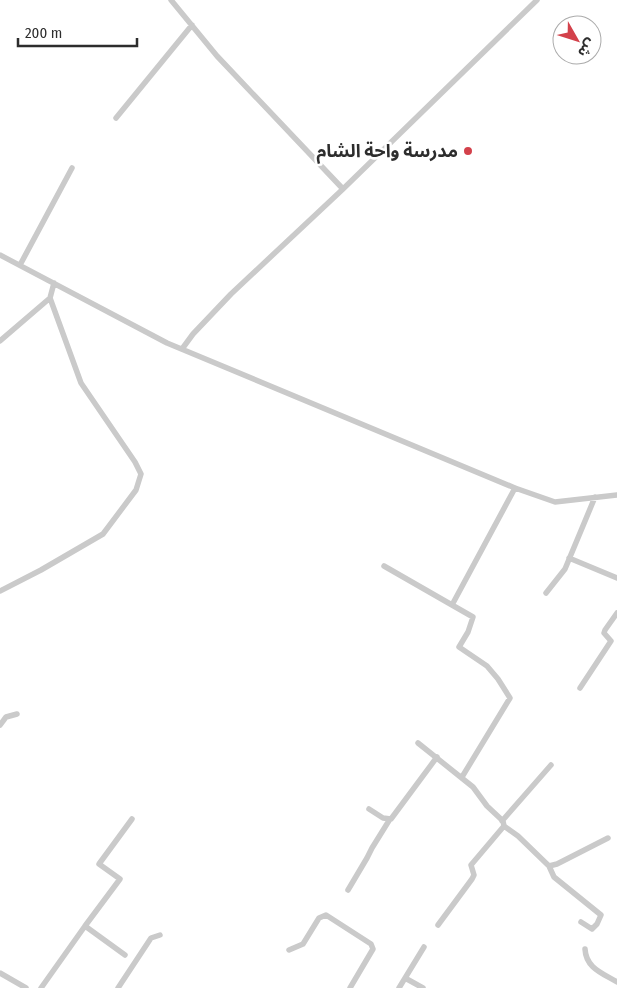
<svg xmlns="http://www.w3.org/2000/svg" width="617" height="988" font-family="'Fira Sans Condensed','Noto Sans Arabic',sans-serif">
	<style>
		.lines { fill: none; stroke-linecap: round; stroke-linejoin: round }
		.minor { stroke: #cacaca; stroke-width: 5.5 }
		.poi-dot { fill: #d3414b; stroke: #fff; stroke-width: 2 }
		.labels { text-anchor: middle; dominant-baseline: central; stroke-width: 5; stroke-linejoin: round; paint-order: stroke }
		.poi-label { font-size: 18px; font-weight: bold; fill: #2d2d2d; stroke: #fff; text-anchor: end }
	</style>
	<rect width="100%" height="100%" fill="#fff"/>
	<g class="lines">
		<path class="minor" d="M171 0 217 56 343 189
			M116 118 192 25
			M0 255 167 343 515 488 555 502 617 495
			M20 265 72 168
			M0 341 50 298
			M182 349 193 334 231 294 343 189 537 0
			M569 558 617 578
			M384 566 452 605
			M0 591 41 570 103 534 136 490 141 474 135 462 81 383 50 298 54 283
			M546 593 565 569 595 497
			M580 688 609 644 611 641 604 633 605 630 617 613
			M0 725 6 717 17 714
			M418 743 473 787 487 806 503 821 504 826 471 865 474 875 472 879 438 925
			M462 777 510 698 498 679 487 666 459 647 468 632 473 617 452 605 515 488
			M369 809 383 818 391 819 437 757
			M502 821 551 765
			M504 826 518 836 549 866 554 877 601 915 597 924 592 929 581 922
			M549 866 557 864 608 838
			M348 890 367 858 372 848 390 819
			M85 926 120 879 99 864 132 819
			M585 949C586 968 602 973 617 982
			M289 950 303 944 319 918 326 915 371 944 373 949 350 988
			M0 973 26 988
			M405 978 423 988
			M41 988 85 926 125 955
			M118 988 151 938 160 935
			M399 988 424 947"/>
	</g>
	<circle class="poi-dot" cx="468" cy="151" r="5"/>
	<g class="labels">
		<g class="poi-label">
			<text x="458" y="151">مدرسة واحة الشام</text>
		</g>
	</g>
	<g transform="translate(577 40) rotate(129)"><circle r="24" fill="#ffffff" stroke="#ababab"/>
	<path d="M0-4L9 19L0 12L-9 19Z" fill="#d3414b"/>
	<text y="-8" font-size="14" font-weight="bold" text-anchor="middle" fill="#2d2d2d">ش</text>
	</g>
	<path d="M18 38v8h119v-8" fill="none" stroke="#2d2d2d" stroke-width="2.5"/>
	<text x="25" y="38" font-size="15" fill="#2d2d2d" stroke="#ffffff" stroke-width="4" paint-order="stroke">200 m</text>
</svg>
